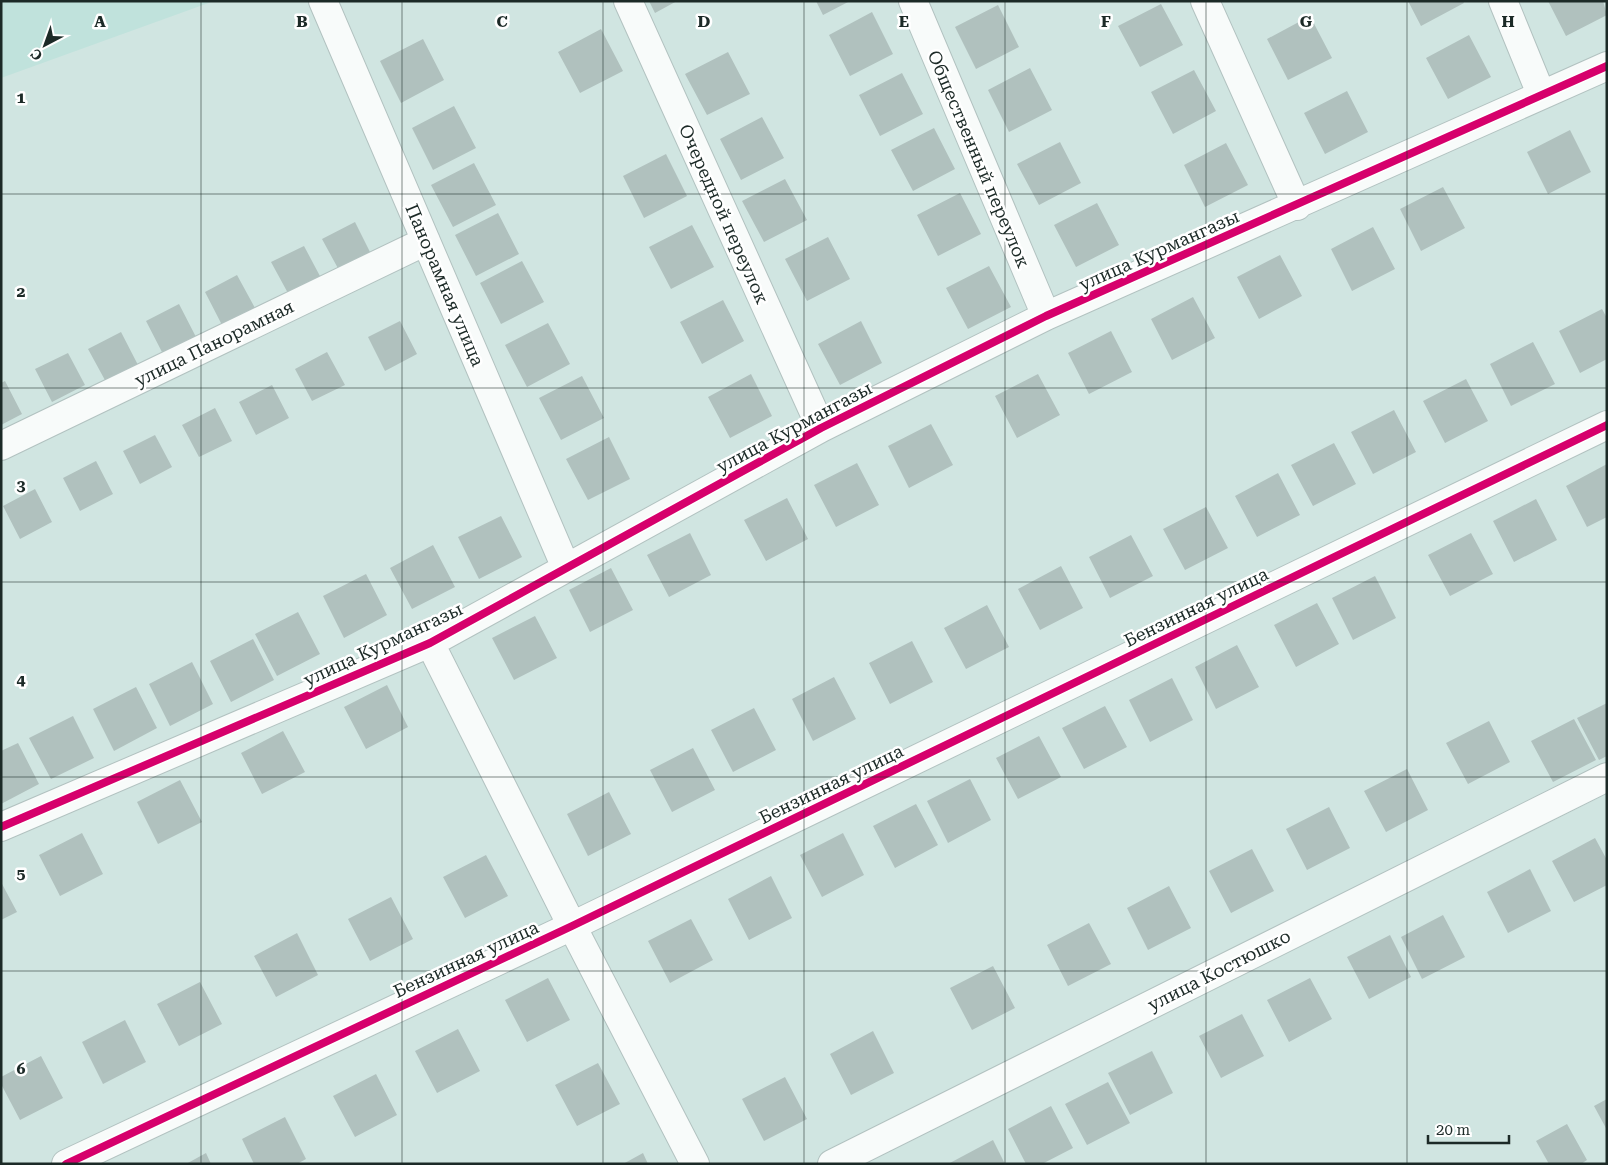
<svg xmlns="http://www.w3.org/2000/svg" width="1608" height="1165" font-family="'Roboto Serif',serif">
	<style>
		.built { fill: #c0e2dc }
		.building { fill: #b0c1be }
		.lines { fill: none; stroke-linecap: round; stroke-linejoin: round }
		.minor-casing { stroke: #b2c2c0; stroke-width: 30 }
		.minor { stroke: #f8fbfa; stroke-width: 28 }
		.cycleway-casing { stroke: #fff; stroke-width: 11 }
		.cycleway { stroke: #d6006c; stroke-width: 8 }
		.grid { fill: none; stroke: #1c2a27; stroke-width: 1; stroke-opacity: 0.55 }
		.labels { text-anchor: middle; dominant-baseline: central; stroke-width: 5; stroke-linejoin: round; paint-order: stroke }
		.street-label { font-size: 18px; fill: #1c2a27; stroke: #fff }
		.grid-label { font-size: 16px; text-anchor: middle; font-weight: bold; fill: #1c2a27; stroke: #fff; stroke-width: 5; stroke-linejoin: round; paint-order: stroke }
	</style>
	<rect width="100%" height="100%" fill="#d0e5e1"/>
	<path class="built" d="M1 1H214L1 78Z"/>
	<path class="building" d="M649 1H677L655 13Z
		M816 1H850L823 15Z
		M1408 1H1463L1464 3 1421 26Z
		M1548 1H1603L1607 15 1566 36Z
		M1161 4 1183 45 1140 67 1118 26Z
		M998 5 1019 47 976 69 955 27Z
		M872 12 893 54 850 76 829 35Z
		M1310 16 1332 58 1288 80 1267 39Z
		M601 29 623 71 580 93 558 52Z
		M1469 35 1491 77 1448 99 1426 58Z
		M423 39 444 80 401 103 380 61Z
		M728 52 750 94 707 115 685 74Z
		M1030 68 1052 110 1009 132 988 90Z
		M1194 70 1216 111 1173 134 1151 92Z
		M902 73 923 114 880 136 859 95Z
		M1347 91 1368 132 1325 154 1304 113Z
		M454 106 476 148 433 170 412 128Z
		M762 117 784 158 741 180 720 139Z
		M934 128 955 169 913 191 891 150Z
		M1570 130 1591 172 1548 194 1527 152Z
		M1060 142 1081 183 1039 205 1017 164Z
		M1226 143 1248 185 1205 207 1184 165Z
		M666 154 687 196 644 218 623 176Z
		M474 163 496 205 453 227 431 185Z
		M785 179 807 220 764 242 742 201Z
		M1443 187 1465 228 1421 251 1400 209Z
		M960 193 981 234 938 256 917 215Z
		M1097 203 1119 245 1076 267 1054 225Z
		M498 213 519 254 476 276 455 235Z
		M355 222 372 256 340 272 322 239Z
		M692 225 714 267 671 289 649 247Z
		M1373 227 1395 269 1352 291 1331 249Z
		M828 237 850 279 807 301 785 259Z
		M304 246 321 278 289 295 271 262Z
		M1280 255 1302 296 1259 319 1237 277Z
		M522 261 544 302 501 324 480 283Z
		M989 266 1011 307 968 329 946 288Z
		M237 275 255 308 222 325 205 292Z
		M1193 297 1215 338 1172 360 1151 319Z
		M723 300 744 341 702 364 680 322Z
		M179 304 196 337 163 354 146 321Z
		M1602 309 1607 318V359L1580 373 1559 331Z
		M400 321 417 354 385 371 368 337Z
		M861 321 882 363 840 385 818 344Z
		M548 323 570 364 527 387 505 345Z
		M1111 331 1132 372 1089 394 1068 353Z
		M121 332 138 365 106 382 88 349Z
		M1533 342 1555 384 1511 406 1490 364Z
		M327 352 345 385 312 401 295 369Z
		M68 353 85 385 52 402 35 369Z
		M751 374 772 416 730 438 708 397Z
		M1038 374 1060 415 1017 438 995 396Z
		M582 376 604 418 561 440 539 398Z
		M1466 379 1488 421 1445 443 1423 401Z
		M5 381 22 414 1 425V383Z
		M272 385 289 418 256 435 239 402Z
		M215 408 232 441 199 457 182 425Z
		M1394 410 1416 452 1373 474 1351 432Z
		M931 424 953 465 909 488 888 446Z
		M155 435 172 467 140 484 123 451Z
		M609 437 630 479 588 500 566 459Z
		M1334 443 1356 484 1313 506 1291 465Z
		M96 461 113 494 80 511 63 478Z
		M857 463 879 505 836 527 814 485Z
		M1607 464V517L1587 527 1566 486Z
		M1278 473 1300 515 1257 537 1235 496Z
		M35 489 52 522 20 539 3 506Z
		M787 498 808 539 766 561 744 520Z
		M1536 499 1557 540 1514 562 1493 521Z
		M1206 507 1228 548 1185 570 1163 529Z
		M501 516 522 557 479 579 458 537Z
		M690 533 711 575 669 597 647 555Z
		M1471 533 1493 574 1450 596 1428 555Z
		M1131 535 1153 576 1110 598 1089 557Z
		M433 545 455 587 412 609 390 568Z
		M1061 566 1083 608 1040 630 1018 589Z
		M611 568 633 610 590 632 569 590Z
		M366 574 387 615 344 638 323 596Z
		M1375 576 1396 618 1353 640 1332 598Z
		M1317 603 1339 644 1296 667 1274 625Z
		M987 605 1009 647 966 669 944 628Z
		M298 612 320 654 277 676 255 634Z
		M535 616 557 658 514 680 492 638Z
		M253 639 274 680 231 702 210 661Z
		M912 641 933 682 890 704 869 663Z
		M1237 645 1259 687 1216 709 1195 667Z
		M192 662 213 704 170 726 149 684Z
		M834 677 856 719 813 741 792 699Z
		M1172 678 1193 720 1150 742 1129 700Z
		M387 685 408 727 366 749 344 707Z
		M136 687 157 728 114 751 93 709Z
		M1607 703V756L1599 760 1577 718Z
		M1105 706 1127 747 1084 769 1062 728Z
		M754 708 776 750 733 772 711 730Z
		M73 716 94 758 51 779 29 738Z
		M1574 719 1596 760 1553 782 1531 741Z
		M1489 721 1510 762 1468 784 1446 743Z
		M283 731 305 772 262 794 241 753Z
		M1039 736 1061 777 1018 799 996 758Z
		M18 743 39 784 1 804V751Z
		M693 748 715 790 672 812 650 770Z
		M1407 769 1428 810 1386 832 1364 791Z
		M970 779 991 820 948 843 927 801Z
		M180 780 202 822 158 844 137 802Z
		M609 792 631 834 588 856 567 814Z
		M916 804 938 845 895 868 873 826Z
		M1329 807 1350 848 1307 870 1286 829Z
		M82 833 103 874 60 896 39 855Z
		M843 833 864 875 822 897 800 855Z
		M1595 838 1607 860V885L1574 902 1552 861Z
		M1252 849 1274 891 1231 913 1209 871Z
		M486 855 508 896 465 918 443 877Z
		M1530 869 1551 911 1508 933 1487 892Z
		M771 876 792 918 749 940 728 899Z
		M1 882 17 912 1 920Z
		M1169 886 1191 928 1148 950 1127 908Z
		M391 897 413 939 370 961 348 919Z
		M1443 915 1465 957 1422 979 1401 937Z
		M691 919 713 960 670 983 648 941Z
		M1089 923 1111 964 1068 986 1047 945Z
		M297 933 318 975 276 997 254 956Z
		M1390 935 1411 977 1369 999 1347 957Z
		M993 966 1015 1008 972 1030 950 988Z
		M548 978 570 1020 527 1042 505 1000Z
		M1310 978 1332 1019 1289 1042 1267 1000Z
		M200 982 222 1024 179 1046 157 1004Z
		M1242 1014 1264 1056 1221 1078 1199 1036Z
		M125 1020 146 1062 103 1084 82 1042Z
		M458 1029 480 1071 437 1093 415 1051Z
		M873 1031 894 1073 851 1095 830 1054Z
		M1152 1051 1173 1093 1130 1115 1108 1073Z
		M41 1056 63 1098 20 1120 1 1084V1077Z
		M598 1063 620 1104 577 1126 555 1085Z
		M376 1074 397 1115 355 1137 333 1096Z
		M785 1077 807 1119 764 1141 742 1099Z
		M1108 1082 1130 1123 1087 1145 1065 1104Z
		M1607 1099V1130L1594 1106Z
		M1051 1106 1073 1148 1042 1164H1026L1008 1129Z
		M285 1117 306 1159 297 1164H254L242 1139Z
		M1567 1124 1587 1160 1581 1164H1549L1536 1141Z
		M993 1140 1005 1164H948Z
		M206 1153 211 1164H186Z
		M643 1153 648 1164H623Z"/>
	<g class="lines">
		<defs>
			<path id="minor" d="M323 1 566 568
				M628 1 821 428
				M913 1 1046 316
				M1205 1 1297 206
				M1503 1 1541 94
				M1 446 426 241
				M430 643 572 926 695 1164
				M1 827 430 643 821 428 1046 316 1607 66
				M66 1164 572 926 1607 425
				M832 1164 1607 777"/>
		</defs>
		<use href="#minor" class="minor-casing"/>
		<use href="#minor" class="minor"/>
		<defs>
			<path id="cycleway" d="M1 827 430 643 821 428 1046 316 1607 66
				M66 1164 572 926 1607 425"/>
		</defs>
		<use href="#cycleway" class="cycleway-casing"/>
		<use href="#cycleway" class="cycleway"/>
	</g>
	<path class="grid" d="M201 1V1164M402 1V1164M603 1V1164M804 1V1164M1005 1V1164M1206 1V1164M1407 1V1164M1 194H1607M1 388H1607M1 582H1607M1 777H1607M1 971H1607"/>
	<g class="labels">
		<g class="street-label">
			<text transform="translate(979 159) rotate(67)">Общественный переулок</text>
			<text transform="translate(724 214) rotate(66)">Очередной переулок</text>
			<text transform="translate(1159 250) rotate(-24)">улица Курмангазы</text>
			<text transform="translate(445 285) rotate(67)">Панорамная улица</text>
			<text transform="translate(214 343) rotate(-26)">улица Панорамная</text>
			<text transform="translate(794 427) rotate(-28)">улица Курмангазы</text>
			<text transform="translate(1196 607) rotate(-26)">Бензинная улица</text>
			<text transform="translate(383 644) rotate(-25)">улица Курмангазы</text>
			<text transform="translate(831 784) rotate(-26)">Бензинная улица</text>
			<text transform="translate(466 959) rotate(-25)">Бензинная улица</text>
			<text transform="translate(1219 970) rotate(-27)">улица Костюшко</text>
		</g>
	</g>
	<g class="grid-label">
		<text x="100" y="27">A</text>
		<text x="302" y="27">B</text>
		<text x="502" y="27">C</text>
		<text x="704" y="27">D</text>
		<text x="904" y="27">E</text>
		<text x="1106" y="27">F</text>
		<text x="1306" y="27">G</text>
		<text x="1508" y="27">H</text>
		<text x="21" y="103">1</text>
		<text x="21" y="297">2</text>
		<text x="21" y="491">3</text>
		<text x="21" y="685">4</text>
		<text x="21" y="879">5</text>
		<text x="21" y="1074">6</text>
	</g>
	<rect width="1608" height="1165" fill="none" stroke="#1c2a27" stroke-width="5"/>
	<g transform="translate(45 45) rotate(221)" stroke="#ffffff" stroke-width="4" paint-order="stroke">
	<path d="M0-4L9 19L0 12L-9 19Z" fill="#1c2a27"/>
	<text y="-8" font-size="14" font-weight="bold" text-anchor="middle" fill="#1c2a27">С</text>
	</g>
	<path d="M1428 1135v8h81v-8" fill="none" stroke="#1c2a27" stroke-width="2.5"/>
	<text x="1436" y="1135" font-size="15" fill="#1c2a27" stroke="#ffffff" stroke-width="4" paint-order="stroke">20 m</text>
</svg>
